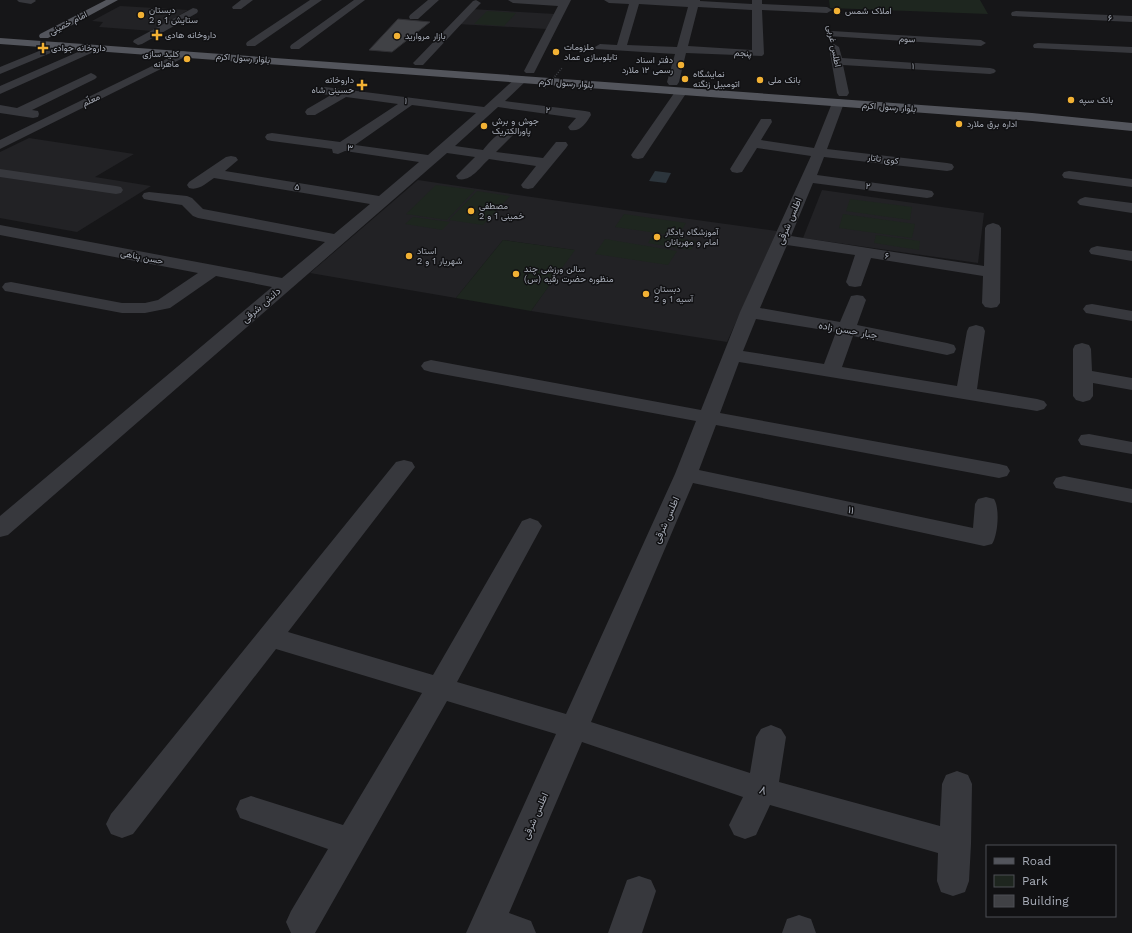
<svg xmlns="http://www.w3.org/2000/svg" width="1132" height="933" font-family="'Work Sans',Vazirmatn,sans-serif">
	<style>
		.built { fill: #222225 }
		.green { fill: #1e261f }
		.water { fill: #2c353c }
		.building { fill: #404145; stroke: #303034 }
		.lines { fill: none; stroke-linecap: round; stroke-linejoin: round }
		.minor { fill: #37383d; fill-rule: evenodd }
		.major { fill: #53555c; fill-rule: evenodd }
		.path-bridge { stroke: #3d3f44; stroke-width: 1.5; stroke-dasharray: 1 1.5; stroke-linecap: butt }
		.poi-dot { fill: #f2b134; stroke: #111113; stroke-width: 1.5 }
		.labels { text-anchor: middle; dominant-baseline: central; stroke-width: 3; stroke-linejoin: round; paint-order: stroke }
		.far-poi-label { font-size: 9px; fill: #a8adb8; stroke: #111113; text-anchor: start }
		.far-street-label { font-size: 9px; fill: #a8adb8; stroke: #111113 }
		.street-label { font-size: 10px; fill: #a8adb8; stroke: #111113 }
		.near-street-label { font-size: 12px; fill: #a8adb8; stroke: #111113 }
	</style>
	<rect width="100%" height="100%" fill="#161618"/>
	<path class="built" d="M120 6 188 10 153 31 99 27 103 22 92 21Z
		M470 9 555 14 547 29 457 24Z
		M29 138 134 154 95 177 151 186 77 232 0 218V152Z
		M418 180 566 202 777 231 727 342 531 311 574 250 503 240 456 298 310 273Z
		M822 190 984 213 978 263 803 238Z"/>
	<path class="green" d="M829 0H980L988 14 830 8Z
		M487 11 516 13 504 26 474 24Z
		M436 185 475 190 447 220 406 214Z
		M477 191 510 196 483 225 449 220Z
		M850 199 912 207 910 220 846 211Z
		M624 214 686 223 678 236 615 227Z
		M843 214 915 224 912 238 839 228Z
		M413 217 450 222 442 230 405 224Z
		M653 234 696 241 691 250 648 243Z
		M876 235 920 241 919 250 874 243Z
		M605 239 677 251 668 265 595 254Z
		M503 240 575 250 531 311 456 298Z"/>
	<path class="water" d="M655 171 671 173 666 183 649 181Z"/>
	<path class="building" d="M398 19 430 22 392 52 369 50Z"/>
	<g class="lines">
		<path class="minor" d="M17 0H35L36 1 31 4 19 2Z
			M241 0H253L241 9H233L232 7Z
			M310 0H322L255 46H247L246 44 247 42Z
			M354 0H365L299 49H291L290 47 291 45Z
			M428 0H439L418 19H410L409 17 410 15Z
			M476 0 481 3 479 5 423 65H415L413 63 415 61 473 1Z
			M508 0H571L534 73H526L524 71 558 6 513 3Z
			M604 0H700V1L752 4V0H762V4L827 7 832 10 827 13 762 10 764 54 762 56 686 53 679 82 677 85H669L667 82 675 54 596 49 595 47 600 44 617 45 629 4 609 3ZM639 4 688 7 677 47 627 45ZM698 7 752 10V50L688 46Z
			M193 8 197 9 198 11 197 13 142 44 138 45 133 42 134 40Z
			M1016 11 1132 16V22L1012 16 1011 14 1012 12Z
			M832 31 981 40 986 43 981 46 828 36 827 34 828 32Z
			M61 42 65 43 66 45 65 47 0 74V67Z
			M1038 43 1132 47V53L1034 48 1033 46 1034 44Z
			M834 44 839 47 842 58 990 68 994 69 996 71 994 73 990 74 843 65 849 93 847 96H839L837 93 829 47Z
			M94 45 98 46 100 48 98 50 0 94V86Z
			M183 51 187 52 189 54 187 56 0 149V140Z
			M91 73 95 75 97 77 95 79 32 110 38 111 39 114 38 117 33 118 0 113V105L17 108Z
			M521 76 525 77 527 80 505 101 585 111 590 112 591 115C586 123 581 132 570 130L568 127 576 118 498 107 455 146 483 150C490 142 499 129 511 132L513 135 496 152 543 158 556 142H566L568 145 566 148 533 188 528 189 523 188 521 185 536 166 489 159C480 167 471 182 458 179L456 176 475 157 447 153 8 535 0 537V516L272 287 216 276 170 308 145 313H122L11 292 5 291 2 287 5 283 11 282 122 303H145L158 300 198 273 0 235V225L282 278 325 242 198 218 193 216 182 205 149 200 144 199 142 196 144 193 149 192 187 196 192 198 203 209 334 234 370 204 214 178C206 183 199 191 189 188L187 185 189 182 226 157 231 156 236 157 238 160 225 171 379 196 419 162 345 151 338 154 333 153 332 149 272 141 267 140 265 137 267 134 272 133 340 142 398 104 346 97 315 115H307L305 112 307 109 331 95 321 94 319 91 321 88 325 87 484 107 517 77ZM412 105 476 113 428 155 355 145Z
			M681 88 685 89 687 92 643 158 638 159 633 158 631 155 677 89Z
			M838 99 842 100 844 103 827 149 947 163 952 164 954 167 952 170 947 171 824 157 817 175 927 190 932 191 934 194 932 197 927 198 813 183 791 236 984 266 985 228 987 225 993 223 999 225 1001 228 1000 303 997 307 991 308 985 307 982 303 983 276 871 258 861 286 855 287 849 286 846 282 855 255 787 245 760 308 840 322 851 296 857 295 863 296 866 300 857 325 947 343 954 345 956 349 954 353 947 355 853 336 842 367 957 386 967 331 969 327 976 325 983 327 985 331 977 389 1037 399 1044 401 1047 405 1044 409 1037 411 739 362 720 413 999 464 1007 466 1010 471 1007 476 999 478 716 425 699 470 973 528 975 504 978 499 986 497 994 499C1000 508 998 535 992 544L984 546 693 483 591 722 750 773 756 737 761 729 771 725 781 729 786 737 779 782 940 826 942 784 946 775 957 771 968 775 972 784 971 844 969 881 965 892 953 896 941 892 937 881 938 853 770 805 756 835 745 839 734 835 729 825 743 797 582 742 509 913 531 921 536 933H466L556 734 447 701 315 933H291L286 922 291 911 328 849 240 818 236 809 240 800 251 796 343 825 422 693 276 649 133 834 122 838 111 834 106 824 111 814 396 462 404 460 412 462 415 467 288 632 433 675 522 521 530 518 538 521 542 526 457 682 566 714 675 474 696 421 431 372 424 370 421 366 424 362 431 360 701 410 740 312 811 156 757 148 742 172 737 173 732 172 730 169 761 119H771L772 122 761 140 814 148 832 103 834 100ZM756 319 836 332 824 364 743 351Z
			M0 169 116 186 121 187 123 190 121 193 116 194 0 177Z
			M1069 171 1132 179V187L1064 178 1062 175 1064 172Z
			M1085 197 1132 203V213L1080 205 1077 202 1080 199Z
			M1097 246 1132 251V261L1091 254 1089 251 1091 248Z
			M1092 304 1132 311V321L1086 313 1083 309 1086 305Z
			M1082 343 1089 345 1091 349 1092 371 1132 378V390L1093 383V396L1090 400 1083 402 1076 400 1073 396V349L1075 345Z
			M1089 434 1132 442V454L1081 445 1078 440 1081 435Z
			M1064 476 1132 489V503L1056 488 1053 483 1056 478Z
			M639 876 651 880 656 891 642 933H608L627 880Z
			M799 915 811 919 816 933H782L787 919Z"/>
		<path class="major" d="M106 0H118L48 38H40L39 36 40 34Z
			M0 38 1032 113 1132 123V131L1032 121 0 44Z"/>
		<path class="path-bridge" d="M545 88 562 68"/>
	</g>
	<g class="poi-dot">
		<circle cx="837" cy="11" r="4"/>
		<circle cx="141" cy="15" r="4"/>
		<path d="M155 29h4v4h4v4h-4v4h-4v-4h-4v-4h4z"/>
		<circle cx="397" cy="36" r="4"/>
		<path d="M41 42h4v4h4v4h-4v4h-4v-4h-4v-4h4z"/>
		<circle cx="556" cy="52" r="4"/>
		<circle cx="187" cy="59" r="4"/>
		<circle cx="681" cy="65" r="4"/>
		<circle cx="685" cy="79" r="4"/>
		<circle cx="760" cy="80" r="4"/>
		<path d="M360 79h4v4h4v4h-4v4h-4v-4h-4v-4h4z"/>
		<circle cx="1071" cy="100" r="4"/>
		<circle cx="959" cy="124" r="4"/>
		<circle cx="484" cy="126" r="4"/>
		<circle cx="471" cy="211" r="4"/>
		<circle cx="657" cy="237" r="4"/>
		<circle cx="409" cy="256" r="4"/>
		<circle cx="516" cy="274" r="4"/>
		<circle cx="646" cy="294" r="4"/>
	</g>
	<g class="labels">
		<g class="far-poi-label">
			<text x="149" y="10">دبستان<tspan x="149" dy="10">ستایش 1 و 2</tspan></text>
			<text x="845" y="11">املاک شمس</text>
			<text x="165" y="35">داروخانه هادی</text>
			<text x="405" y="36">بازار مروارید</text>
			<text x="564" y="47">ملزومات<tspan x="564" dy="10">تابلوسازی عماد</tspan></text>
			<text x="51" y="48">داروخانه جوادی</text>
			<text x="179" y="54" text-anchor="end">کلید سازی<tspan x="179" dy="10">ماهرانه</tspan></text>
			<text x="673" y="60" text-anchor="end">دفتر اسناد<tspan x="673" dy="10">رسمی ۱۲ ملارد</tspan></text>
			<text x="693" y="74">نمایشگاه<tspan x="693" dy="10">اتومبیل زنگنه</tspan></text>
			<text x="354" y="80" text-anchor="end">داروخانه<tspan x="354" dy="10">حسینی شاه</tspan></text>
			<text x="768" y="80">بانک ملی</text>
			<text x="1079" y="100">بانک سپه</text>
			<text x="492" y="121">جوش و برش<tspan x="492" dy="10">پاورالکتریک</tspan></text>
			<text x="967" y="124">اداره برق ملارد</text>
			<text x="479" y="206">مصطفی<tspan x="479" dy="10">خمینی 1 و 2</tspan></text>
			<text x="665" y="232">آموزشگاه یادگار<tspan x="665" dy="10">امام و مهربانان</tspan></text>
			<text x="417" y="251">استاد<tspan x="417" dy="10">شهریار 1 و 2</tspan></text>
			<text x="524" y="269">سالن ورزشی چند<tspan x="524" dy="10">منظوره حضرت رقیه (س)</tspan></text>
			<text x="654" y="289">دبستان<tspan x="654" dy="10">آسیه 1 و 2</tspan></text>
		</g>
		<g class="far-street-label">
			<text transform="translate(1110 18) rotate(3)">۶</text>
			<text transform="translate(68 23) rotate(-27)">امام خمینی</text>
			<text transform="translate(907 39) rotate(3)">سوم</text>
			<text transform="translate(834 46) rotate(79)">اطلس غربی</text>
			<text transform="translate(743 53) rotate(4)">پنجم</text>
			<text transform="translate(243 58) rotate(4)">بلوار رسول اکرم</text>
			<text transform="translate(913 66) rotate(4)">۱</text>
			<text transform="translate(566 83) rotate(4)">بلوار رسول اکرم</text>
			<text transform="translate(91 100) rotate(-26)">معلّم</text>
			<text transform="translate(406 101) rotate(7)">۱</text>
			<text transform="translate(889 107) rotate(4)">بلوار رسول اکرم</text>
			<text transform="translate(548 110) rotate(7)">۲</text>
			<text transform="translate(350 148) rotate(8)">۳</text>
			<text transform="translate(883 159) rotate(7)">کوی تاتار</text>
			<text transform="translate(868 186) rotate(8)">۲</text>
			<text transform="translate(297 187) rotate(9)">۵</text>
			<text transform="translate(887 256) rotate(9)">۶</text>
			<text transform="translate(142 257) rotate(11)">حسن پناهی</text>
		</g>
		<g class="street-label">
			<text transform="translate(789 221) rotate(-67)">اطلس شرقی</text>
			<text transform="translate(261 305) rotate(-41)">دانش شرقی</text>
			<text transform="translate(848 330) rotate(10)">جبار حسن زاده</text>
			<text transform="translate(851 510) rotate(12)">۱۱</text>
			<text transform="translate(666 520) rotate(-66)">اطلس شرقی</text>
			<text transform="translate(535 816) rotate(-66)">اطلس شرقی</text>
		</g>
		<g class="near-street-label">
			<text transform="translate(763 790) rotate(17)">۸</text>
		</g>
	</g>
	<rect x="986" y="845" width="130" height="72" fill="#111113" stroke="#4d4f55"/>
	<rect x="994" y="858" width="20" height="6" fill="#53555c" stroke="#4d4f55"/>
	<text x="1022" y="865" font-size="12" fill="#a8adb8">Road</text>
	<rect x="994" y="875" width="20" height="12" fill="#1e261f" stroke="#4d4f55"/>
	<text x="1022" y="885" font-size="12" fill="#a8adb8">Park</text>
	<rect x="994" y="895" width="20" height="12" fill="#404145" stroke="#4d4f55"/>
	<text x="1022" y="905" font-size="12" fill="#a8adb8">Building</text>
</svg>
